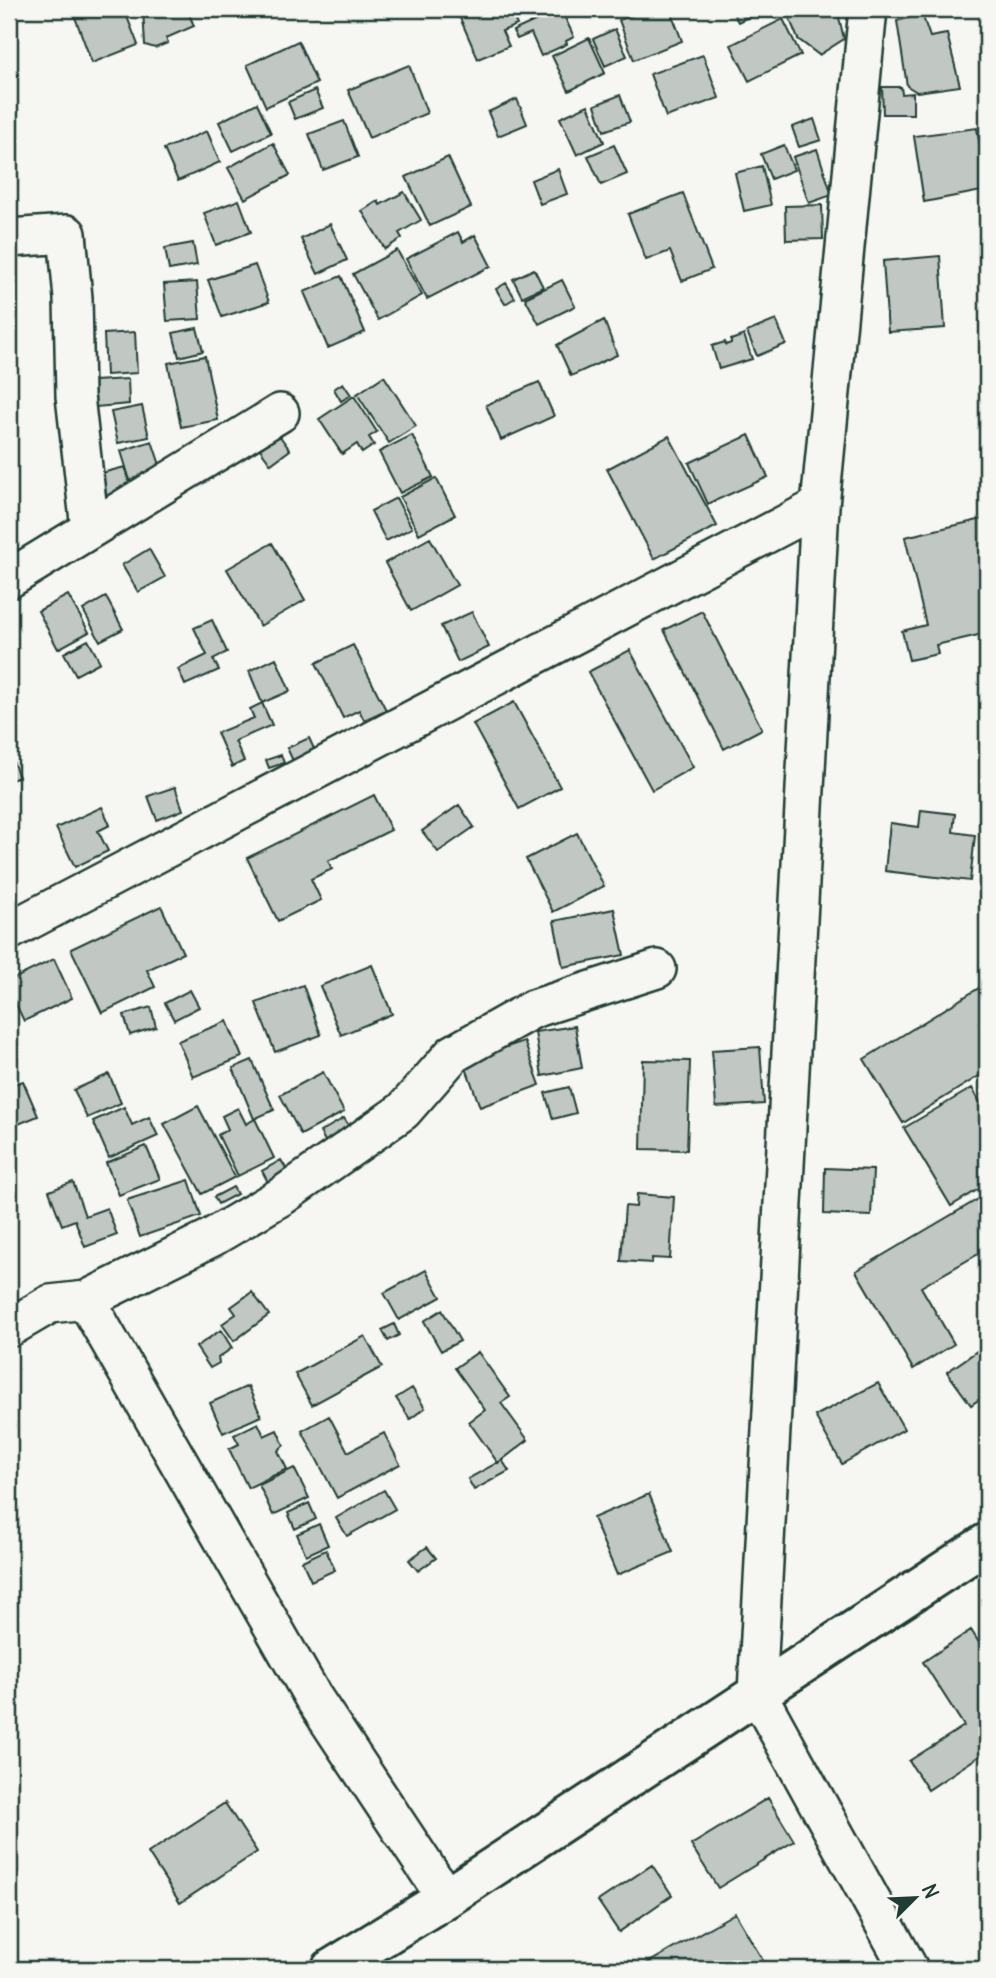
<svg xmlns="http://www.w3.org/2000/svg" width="996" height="1978" font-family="Delius,sans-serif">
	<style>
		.building { fill: #c1c8c3; stroke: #1f3d34; stroke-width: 2 }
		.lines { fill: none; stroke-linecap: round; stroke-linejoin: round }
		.minor-casing { stroke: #1f3d34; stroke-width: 42 }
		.major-casing { stroke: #1f3d34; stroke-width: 44 }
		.minor { stroke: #f6f6f2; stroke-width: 37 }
		.major { stroke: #f6f6f2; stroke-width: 38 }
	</style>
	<rect width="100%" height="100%" fill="#f6f6f2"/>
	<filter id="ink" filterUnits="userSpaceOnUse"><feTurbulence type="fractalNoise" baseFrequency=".0143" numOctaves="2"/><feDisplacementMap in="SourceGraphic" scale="14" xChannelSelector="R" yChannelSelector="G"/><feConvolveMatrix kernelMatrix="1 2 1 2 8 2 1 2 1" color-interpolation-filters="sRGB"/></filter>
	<g filter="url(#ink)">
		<path class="building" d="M72 9H124L138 45 92 63Z
			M143 9H187L194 26 166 38 168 43 155 48 145 45Z
			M456 9H510L517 25 502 31 509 46 478 59Z
			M561 9 574 37 566 41 567 44 541 56 531 33 517 39 513 31Z
			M650 9H670L682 41 634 60 619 20Z
			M731 9H763V10L738 22Z
			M790 9H837L844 39 819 55 798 39 786 10Z
			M922 14 930 37 947 34 960 86 917 92 907 86 897 21Z
			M783 19 801 55 749 81 731 45Z
			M615 29 627 56 605 66 593 39Z
			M589 38 605 73 569 91 552 56Z
			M298 41 317 83 266 107 247 65Z
			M703 55 719 98 666 117 650 74Z
			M409 65 427 113 369 138 348 90Z
			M882 87H901L902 94 913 93V114H883Z
			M315 90 323 108 295 119 288 102Z
			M620 95 630 122 604 131 595 105Z
			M517 99 527 124 498 136 488 112Z
			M257 103 271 133 233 151 219 122Z
			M588 105 604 142 577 155 560 118Z
			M814 119 821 140 799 147 792 127Z
			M344 121 358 157 323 170 309 134Z
			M977 128 987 190 924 202 914 136Z
			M207 131 220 162 178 181 164 149Z
			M273 143 290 175 245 199 228 168Z
			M614 145 627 174 601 185 588 156Z
			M784 145 794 170 771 179 761 154Z
			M817 149 832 195 809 203 793 157Z
			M448 157 471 207 430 226 406 177Z
			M762 166 771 205 744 211 735 173Z
			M558 169 567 194 540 204 531 180Z
			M404 192 421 220 399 233 402 238 385 249 362 211 378 201 380 205Z
			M683 193 712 269 682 281 670 251 646 260 628 214Z
			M239 200 251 232 216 245 204 213Z
			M822 205 823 239 786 240 785 206Z
			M330 224 347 260 318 274 301 239Z
			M458 232 463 242 475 235 491 266 427 299 406 259Z
			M193 243 197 265 169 270 165 248Z
			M397 250 422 295 378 320 353 274Z
			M940 256 945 328 888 332 883 261Z
			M255 265 269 302 222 317 208 280Z
			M534 269 543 287 522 297 513 279Z
			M341 276 365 332 328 348 304 292Z
			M562 280 575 306 539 324 525 298Z
			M197 282 200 319 167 321 164 284Z
			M506 283 515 298 505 304 496 289Z
			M604 320 617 355 571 376 557 345Z
			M776 320 786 344 757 356 747 332Z
			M197 328 203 351 179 357 173 333Z
			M135 332 137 373 106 375 104 334Z
			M744 335 752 359 719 369 712 346 725 342 726 345 731 343V340Z
			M205 356 218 420 181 427 168 363Z
			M384 376 416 426 389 443 357 394Z
			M128 379 129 404 96 407 94 381Z
			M539 382 554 416 501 440 486 405Z
			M343 383 351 395 341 401 334 389Z
			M354 396 377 432 369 437 374 445 362 453 357 444 342 454 319 419Z
			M142 406 149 437 118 443 111 412Z
			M279 435 290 450 271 464 260 449Z
			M412 435 433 477 400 493 379 452Z
			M749 435 768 477 708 504 689 463Z
			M669 436 717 526 654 559 607 469Z
			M152 441 164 477 132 487 121 451Z
			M125 467 132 495 101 502 94 475Z
			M436 478 455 515 419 534 400 497Z
			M396 498 412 528 386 541 371 511Z
			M987 518V633L936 645 938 654 909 660 902 631 926 625 905 537Z
			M430 538 457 585 411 611 385 563Z
			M272 543 305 600 260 626 227 569Z
			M149 549 165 577 138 592 122 565Z
			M68 595 89 632 58 649 38 611Z
			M106 597 123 629 100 641 83 610Z
			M702 611 762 729 724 749 664 630Z
			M472 612 489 647 458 662 441 626Z
			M212 620 227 652 213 659 219 670 185 685 178 669 207 655 194 628Z
			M88 640 100 662 76 675 64 653Z
			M353 645 386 710 364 720 359 710 343 718 316 663Z
			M630 650 693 767 652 790 588 672Z
			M276 658 290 691 262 703 249 671Z
			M514 702 560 787 519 809 473 724Z
			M262 703 272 725 235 741 244 761 232 767 217 733 254 718 250 709Z
			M309 738 315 751 293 761 287 748Z
			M9 751 19 777 9 781Z
			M281 755 284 763 269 768 266 760Z
			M175 787 183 810 157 820 148 796Z
			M374 795 391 830 328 861 332 869 311 879 321 900 278 921 247 858Z
			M459 805 474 827 438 852 422 831Z
			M102 807 110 825 98 831 108 851 75 867 56 828Z
			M921 810 955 814 953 832 975 835 970 881 885 871 890 823 919 827Z
			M577 833 604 886 553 912 526 859Z
			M161 906 183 953 147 970 155 987 102 1013 71 949Z
			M614 909 624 955 563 967 554 921Z
			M54 959 72 998 24 1021 9 990V981Z
			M372 965 392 1014 341 1035 320 986Z
			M987 983V1071L903 1123 864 1059Z
			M303 985 321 1035 275 1052 256 1003Z
			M190 990 199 1007 174 1020 165 1003Z
			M151 1007 156 1027 130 1035 124 1015Z
			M227 1021 242 1057 193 1077 178 1041Z
			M575 1026 582 1068 542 1076 535 1032Z
			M524 1041 540 1085 480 1107 464 1062Z
			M760 1047 764 1104 716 1107 712 1050Z
			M252 1060 274 1110 254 1119 233 1068Z
			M643 1060 690 1061 687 1150 641 1149Z
			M323 1072 344 1112 301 1135 280 1095Z
			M109 1074 121 1103 87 1118 74 1090Z
			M23 1081 38 1116 11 1127 9 1086Z
			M569 1087 576 1113 553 1119 545 1093Z
			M972 1088 987 1114V1184L951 1206 904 1128Z
			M198 1106 235 1177 202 1194 164 1124Z
			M124 1107 132 1125 149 1117 158 1136 109 1158 93 1121Z
			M238 1108 246 1124 255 1119 274 1158 238 1176 218 1135 228 1129 222 1116Z
			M344 1118 354 1134 329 1148 320 1132Z
			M146 1146 160 1179 119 1195 106 1163Z
			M281 1160 287 1170 268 1182 262 1171Z
			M825 1168 873 1170 871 1216 824 1214Z
			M189 1180 201 1216 140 1237 127 1200Z
			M73 1182 85 1216 107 1208 117 1235 85 1247 75 1220 62 1225 49 1191Z
			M233 1187 237 1194 218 1204 214 1197Z
			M637 1194 674 1197 670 1259 652 1258V1263L621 1261 625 1206 636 1207Z
			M987 1194V1249L921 1287 954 1344 913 1369 856 1271Z
			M426 1270 441 1297 399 1320 384 1293Z
			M252 1292 269 1315 234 1341 222 1324 236 1314 231 1307Z
			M442 1310 460 1341 441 1351 424 1321Z
			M394 1324 399 1335 388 1341 382 1330Z
			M221 1330 232 1348 218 1358 219 1363 210 1368 196 1347Z
			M365 1336 382 1367 312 1405 295 1374Z
			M980 1349 987 1359V1394L971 1405 947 1372Z
			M478 1352 510 1397 501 1403 528 1440 498 1463 469 1422 485 1410 455 1368Z
			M878 1383 904 1429 842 1464 815 1416Z
			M248 1386 261 1416 223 1433 210 1403Z
			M412 1388 425 1408 410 1419 396 1398Z
			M329 1416 348 1452 384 1433 400 1464 337 1498 302 1431Z
			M258 1423 264 1436 277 1430 284 1445 278 1451 287 1469 248 1488 229 1449 239 1444 234 1435Z
			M502 1460 509 1471 474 1490 468 1479Z
			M294 1468 309 1498 273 1515 259 1485Z
			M384 1490 395 1509 347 1536 336 1518Z
			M649 1494 673 1552 617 1575 593 1518Z
			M309 1503 316 1519 295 1529 288 1513Z
			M319 1524 328 1545 306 1555 297 1534Z
			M427 1547 436 1558 418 1571 409 1560Z
			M326 1550 335 1570 311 1581 302 1561Z
			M971 1630 987 1655V1751L928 1790 909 1761 964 1726 923 1662Z
			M768 1798 794 1841 718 1888 691 1845Z
			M225 1803 257 1852 180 1903 148 1853Z
			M652 1865 672 1895 619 1932 598 1901Z
			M735 1913 768 1969H643L641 1967Z"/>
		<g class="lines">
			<defs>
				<path id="minor" d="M868 9 820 506 757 1693 909 1969
					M9 238 67 234 73 298 75 396 90 529
					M9 579 280 413
					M9 931 820 506
					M86 1300 211 1238 282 1196 403 1111 453 1054 533 1009 657 969
					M9 1328 50 1304 86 1300 313 1697 446 1898"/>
				<path id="major" d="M331 1969 446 1898 987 1543"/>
			</defs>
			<use href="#minor" class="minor-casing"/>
			<use href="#major" class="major-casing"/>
			<use href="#minor" class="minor"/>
			<use href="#major" class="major"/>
		</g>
	</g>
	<rect width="996" height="1978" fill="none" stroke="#f6f6f2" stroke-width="35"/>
	<rect x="18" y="18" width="961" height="1943" fill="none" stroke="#1f3d34" stroke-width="2.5" filter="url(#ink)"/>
	<g transform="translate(915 1898) rotate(66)" stroke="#f6f6f2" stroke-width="5" paint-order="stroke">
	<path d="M0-5L12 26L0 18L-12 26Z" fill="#1f3d34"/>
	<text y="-10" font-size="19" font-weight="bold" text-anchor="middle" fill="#1f3d34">N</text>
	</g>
</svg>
